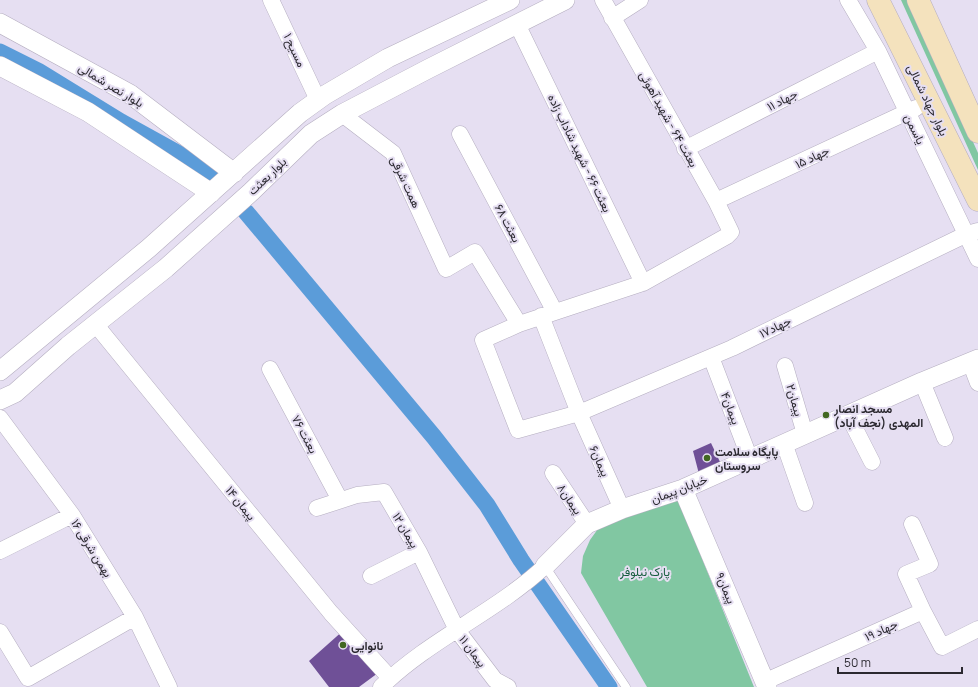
<svg xmlns="http://www.w3.org/2000/svg" width="978" height="687" font-family="Manrope,Vazirmatn,sans-serif">
	<style>
		.green { fill: #81c7a2 }
		.lines { fill: none; stroke-linecap: round; stroke-linejoin: round }
		.canal { stroke: #5b9cd9; stroke-width: 17 }
		.building { fill: #6f5097 }
		.service-casing { stroke: #b5aec0; stroke-width: 9 }
		.minor-casing { stroke: #b5aec0; stroke-width: 17 }
		.tertiary-casing { stroke: #b5aec0; stroke-width: 20 }
		.secondary-casing { stroke: #b5aec0; stroke-width: 23 }
		.service { stroke: #fff; stroke-width: 8 }
		.minor { stroke: #fff; stroke-width: 16 }
		.tertiary { stroke: #fff; stroke-width: 19 }
		.secondary { stroke: #f4e2bd; stroke-width: 22 }
		.poi-dot { fill: #416721; stroke: #e6dff2; stroke-width: 1.5 }
		.labels { text-anchor: middle; dominant-baseline: central; stroke-width: 4; stroke-linejoin: round; paint-order: stroke }
		.street-label { font-size: 12px; fill: #2b2930; stroke: #e6dff2 }
		.poi-label { font-size: 12px; font-weight: bold; fill: #2b2930; stroke: #e6dff2; text-anchor: start }
		.park-label { font-size: 12px; fill: #155c3d; stroke: #e6dff2 }
	</style>
	<rect width="100%" height="100%" fill="#e6dff2"/>
	<path class="green" d="M901 0H909L978 153V170Z
		M678 499 754 687H647L581 573 583 556 590 540 600 526Z"/>
	<g class="lines">
		<path class="canal" d="M0 52 38 71 121 122 197 164 221 184
			M246 212 434 437 487 505 521 560 609 687"/>
	</g>
	<path class="building" d="M711 443 721 464 699 474 693 451Z
		M345 629 382 670 359 687H329L309 661Z"/>
	<g class="lines">
		<defs>
			<path id="service" d="M545 566 626 687"/>
			<path id="minor" d="M271 0 318 100
				M848 0 878 51 978 259
				M612 18 640 0
				M517 24 643 283
				M342 114 393 153 446 269 475 252 519 324 483 340 518 430 579 413 732 348 967 234 978 231
				M460 134 555 312
				M685 149 878 51
				M716 201 916 108
				M541 316 579 413 622 509
				M519 324 643 283 727 236 731 232 716 201 603 0
				M96 325 331 613 390 678
				M711 357 750 459
				M970 362 978 383
				M785 366 805 434
				M270 369 340 500
				M922 382 945 438
				M848 415 872 462
				M0 418 72 515 135 617 169 687
				M784 443 805 503
				M553 473 587 524
				M317 508 357 495 384 492 419 552 457 630 495 680 508 687
				M912 524 930 564 906 574 923 611
				M0 551 72 515
				M371 576 419 552
				M0 632 28 678 135 617
				M766 681 923 611 942 647 978 629
				M381 687C430 639 496 612 545 566"/>
			<path id="tertiary" d="M0 23 130 94 234 173
				M0 66 88 112 211 193
				M0 371 149 248 300 113 325 95 388 58 510 0
				M0 400 15 393 68 346 166 268 251 192 311 134 342 114 428 69 565 0
				M683 489 767 687
				M545 566 587 524 622 509 683 489 922 382 978 359"/>
			<path id="secondary" d="M878 0 978 200
				M918 0 978 132"/>
		</defs>
		<use href="#service" class="service-casing"/>
		<use href="#minor" class="minor-casing"/>
		<use href="#tertiary" class="tertiary-casing"/>
		<use href="#secondary" class="secondary-casing"/>
		<use href="#service" class="service"/>
		<use href="#minor" class="minor"/>
		<use href="#tertiary" class="tertiary"/>
		<use href="#secondary" class="secondary"/>
	</g>
	<g class="poi-dot">
		<circle cx="826" cy="415" r="4"/>
		<circle cx="707" cy="458" r="4"/>
		<circle cx="343" cy="645" r="4"/>
	</g>
	<g class="labels">
		<g class="street-label">
			<text transform="translate(295 50) rotate(65)">مسیح ۱</text>
			<text transform="translate(111 85) rotate(31)">بلوار نصر شمالی</text>
			<text transform="translate(782 100) rotate(-27)">جهاد ۱۱</text>
			<text transform="translate(928 100) rotate(64)">بلوار جهاد شمالی</text>
			<text transform="translate(669 119) rotate(61)">بعثت ۶۴ - شهید آهوئی</text>
			<text transform="translate(915 129) rotate(64)">یاسمن</text>
			<text transform="translate(580 153) rotate(64)">بعثت ۶۶ - شهید شاداب زاده</text>
			<text transform="translate(812 157) rotate(-25)">جهاد ۱۵</text>
			<text transform="translate(267 176) rotate(-44)">بلوار بعثت</text>
			<text transform="translate(406 182) rotate(65)">همت شرقی</text>
			<text transform="translate(508 223) rotate(62)">بعثت ۶۸</text>
			<text transform="translate(775 327) rotate(-26)">جهاد۱۷</text>
			<text transform="translate(795 400) rotate(74)">پیمان۲</text>
			<text transform="translate(731 408) rotate(69)">پیمان۴</text>
			<text transform="translate(305 434) rotate(62)">بعثت ۷۶</text>
			<text transform="translate(600 461) rotate(66)">پیمان۶</text>
			<text transform="translate(679 489) rotate(-21)">خیابان پیمان</text>
			<text transform="translate(570 499) rotate(56)">پیمان۸</text>
			<text transform="translate(241 503) rotate(51)">پیمان ۱۴</text>
			<text transform="translate(406 530) rotate(59)">پیمان ۱۲</text>
			<text transform="translate(92 548) rotate(58)">بهمن شرقی ۱۶</text>
			<text transform="translate(726 588) rotate(67)">پیمان۹</text>
			<text transform="translate(881 630) rotate(-24)">جهاد ۱۹</text>
			<text transform="translate(473 651) rotate(53)">پیمان ۱۱</text>
		</g>
		<g class="poi-label">
			<text x="834" y="408">مسجد انصار<tspan x="834" dy="14">المهدی (نجف آباد)</tspan></text>
			<text x="715" y="451">پایگاه سلامت<tspan x="715" dy="14">سروستان</tspan></text>
			<text x="351" y="645">نانوایی</text>
		</g>
		<g class="park-label">
			<text x="645" y="571">پارک نیلوفر</text>
		</g>
	</g>
	<path d="M838 667v6h124v-6" fill="none" stroke="#2b2930" stroke-width="2"/>
	<text x="844" y="667" font-size="12" fill="#2b2930" stroke="#e6dff2" stroke-width="3" paint-order="stroke">50 m</text>
</svg>
